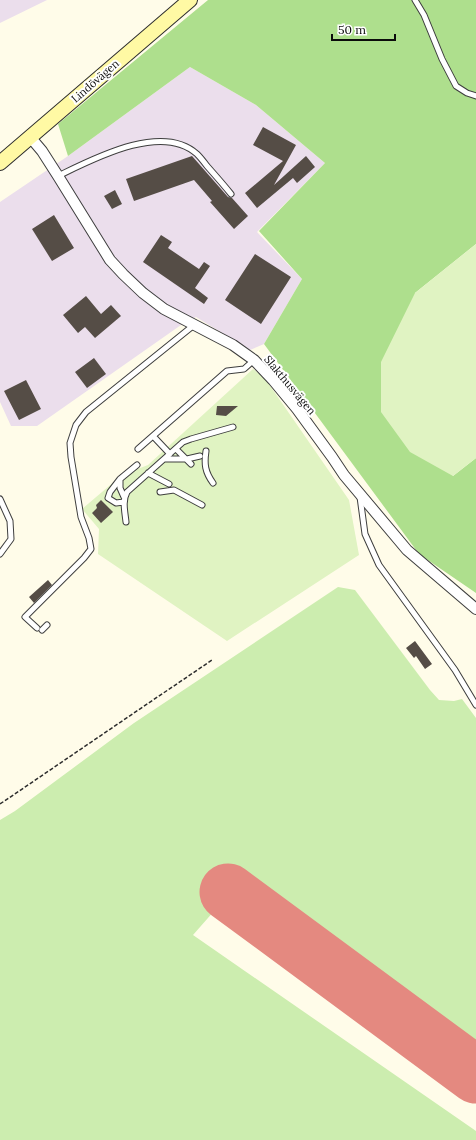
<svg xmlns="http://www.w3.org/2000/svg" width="476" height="1140" font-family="Lora,serif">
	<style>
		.industrial { fill: #ebdeec }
		.green { fill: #ccedaf }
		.forest { fill: #aedf8d }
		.pitch { fill: #e0f3c2 }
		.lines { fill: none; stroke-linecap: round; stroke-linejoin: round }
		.runway { stroke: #e48980; stroke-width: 57 }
		.building { fill: #554d46 }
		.service-casing { stroke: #3e3e3e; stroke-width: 7 }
		.minor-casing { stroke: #3e3e3e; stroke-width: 12 }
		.secondary-casing { stroke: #2d2d2d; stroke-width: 16 }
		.path { stroke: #2d2d2d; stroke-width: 1.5; stroke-dasharray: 4 2; stroke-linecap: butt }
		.service { stroke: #fff; stroke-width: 5 }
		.minor { stroke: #fff; stroke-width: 10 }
		.secondary { stroke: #fff9a4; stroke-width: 14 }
		.labels { text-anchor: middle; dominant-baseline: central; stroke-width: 4; stroke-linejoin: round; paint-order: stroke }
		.street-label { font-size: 11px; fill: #0b0b0b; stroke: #fff }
	</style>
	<rect width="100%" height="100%" fill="#fffce9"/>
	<path class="industrial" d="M0 0H47L0 23Z
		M190 67 256 105 325 163 257 232 302 279 264 344 250 350 196 317 181 325 37 426H11L0 402V202L68 156Z"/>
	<path class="green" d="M338 587 355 590 430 690 439 700 454 701 462 699 476 718V1048L241 874 215 910 193 935 476 1131V1140H0V820L15 811 134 723Z"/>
	<path class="forest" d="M208 0H476V244L415 293 453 476 476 458V593L419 554 264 344 302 279 259 231 325 163 256 105 190 67 68 156 58 124Z"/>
	<path class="pitch" d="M476 244V458L453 476 410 452 381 412V362L415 293Z
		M253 369 264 377 349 500 359 555 227 641 98 554 99 529 82 509 122 475 148 465Z"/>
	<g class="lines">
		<path class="runway" d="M228 892 476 1075"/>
	</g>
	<path class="building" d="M263 127 296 145 274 185 306 156 315 167 297 183 293 178 257 208 245 193 283 161 253 145Z
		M192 156 228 197 232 198 248 216 234 229 210 202 212 201 194 180 134 201 126 179Z
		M115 190 122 204 112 209 104 196Z
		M54 215 74 248 52 261 32 229Z
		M161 235 172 242 168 248 199 269 204 262 210 266 195 288 208 298 204 304 143 262Z
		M255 254 291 277 261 324 225 300Z
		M86 296 101 314 111 305 121 316 95 338 85 327 78 333 63 315Z
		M94 358 106 374 87 388 75 372Z
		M26 380 41 409 19 420 4 391Z
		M217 406H238L226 416 216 415Z
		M101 500 113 512 101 523 92 513 97 508 96 505Z
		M48 580 52 585 34 603 29 597Z
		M415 641 432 664 425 669 416 656 414 658 406 648Z"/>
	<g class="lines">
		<defs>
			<path id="service" d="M415 0 424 15 442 59 456 86 467 93 476 96
				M58 176C93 159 162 122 197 154 200 157 204 162 207 166 215 175 223 184 231 194
				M153 436 170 454
				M138 449 227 371 244 369 254 360
				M176 449 191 464
				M206 451C204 464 205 472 213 483
				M165 459H187L200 456
				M148 473 169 484
				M120 479 110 492 108 498 116 503 124 502
				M160 492 174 490 202 505
				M124 497 120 488V479L137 465
				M360 497 365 534 379 565 455 670 476 705
				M0 499 10 521 11 539 0 554
				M126 522C125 512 122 501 127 492L183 442 191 439 233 427
				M37 628 25 617 84 558 91 549 89 538 81 517 71 457 70 443 76 425 86 412 194 325
				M42 630 47 625"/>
			<path id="minor" d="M31 138 42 151 58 176 110 260 123 274 143 293 164 309 233 345 254 360 273 380 297 409 332 457 344 475 407 550 476 609"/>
			<path id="secondary" d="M0 163 190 0"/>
		</defs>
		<use href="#service" class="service-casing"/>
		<use href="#minor" class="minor-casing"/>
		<use href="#secondary" class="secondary-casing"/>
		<path class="path" d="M0 804 212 660"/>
		<use href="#service" class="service"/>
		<use href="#minor" class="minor"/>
		<use href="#secondary" class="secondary"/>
	</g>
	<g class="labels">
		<g class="street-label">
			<text transform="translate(95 81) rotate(-41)">Lindövägen</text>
			<text transform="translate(290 385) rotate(50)">Slakthusvägen</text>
		</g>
	</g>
	<path d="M332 34v6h63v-6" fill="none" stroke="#0b0b0b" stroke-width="2"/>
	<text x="338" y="34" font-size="12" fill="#0b0b0b" stroke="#ffffff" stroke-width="3" paint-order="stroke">50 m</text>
</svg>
